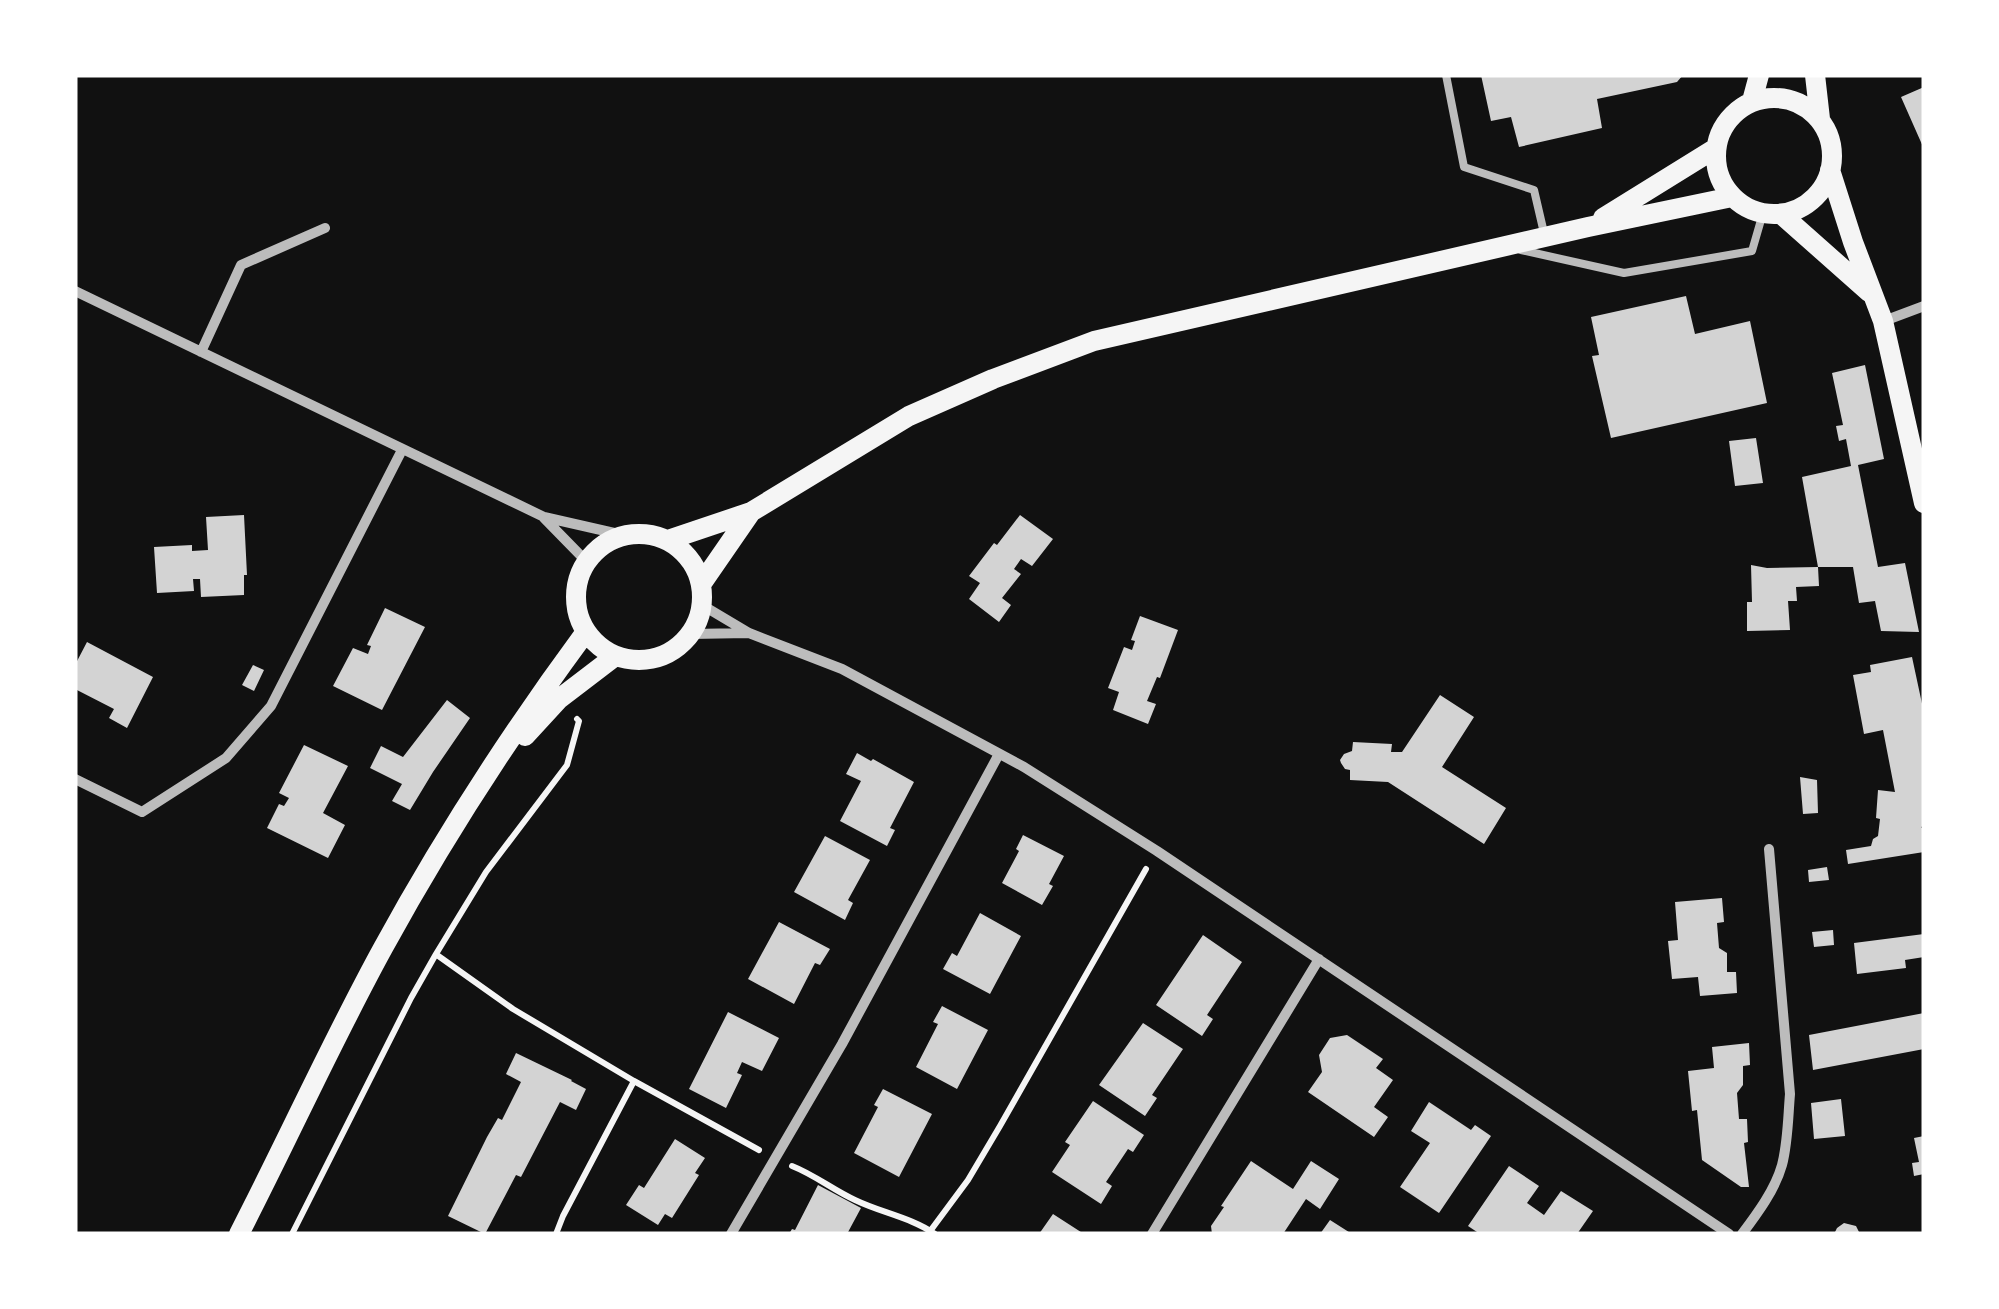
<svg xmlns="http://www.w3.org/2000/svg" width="1999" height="1309" font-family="Helvetica,sans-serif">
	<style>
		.building { fill: #d3d3d3 }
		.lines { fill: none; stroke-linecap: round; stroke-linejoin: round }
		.path { stroke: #f5f5f5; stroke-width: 6 }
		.service { stroke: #bcbcbc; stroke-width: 8 }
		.minor { stroke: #bcbcbc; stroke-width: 10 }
		.secondary { stroke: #f5f5f5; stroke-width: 20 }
	</style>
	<rect width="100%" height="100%" fill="#111"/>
	<path class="building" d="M1481 75H1683L1677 82 1597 99 1602 128 1519 147 1511 117 1491 121Z
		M1924 87V149L1901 97Z
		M1686 296 1695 334 1750 321 1767 403 1611 438 1592 356 1599 355 1591 317Z
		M1865 365 1884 459 1858 465 1878 567 1905 563 1919 632 1881 631 1875 601 1859 603 1853 567H1818L1819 586 1796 587 1797 601H1788L1790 630 1747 631V602H1752L1751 565 1767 568 1818 567 1802 477 1851 466 1846 439 1839 441 1836 426 1843 425 1832 373Z
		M1756 438 1763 483 1735 486 1729 441Z
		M244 515 247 575H244V595L201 597 200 579H193L194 591 157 593 154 547 192 545V551L208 550 206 517Z
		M1020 515 1053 539 1032 566 1021 559 1014 569 1021 574 1002 598 1011 605 999 622 969 599 980 583 969 576 994 543 997 545Z
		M385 608 425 627 382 710 333 686 353 648 368 654 371 646 367 645Z
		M1140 616 1178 630 1160 678 1157 677 1147 701 1156 704 1148 724 1113 710 1119 692 1108 688 1124 647 1132 650 1135 641 1131 640Z
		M87 642 153 677 127 728 109 718 114 709 75 689V665Z
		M1912 657 1924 713V822L1921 828 1924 827V852L1848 864 1846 850 1871 846 1873 839 1878 836 1880 819 1876 818 1878 790 1895 792 1883 730 1864 734 1853 675 1871 672 1870 665Z
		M253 665 264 670 254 691 242 685Z
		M1440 695 1474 717 1442 767 1506 808 1484 844 1388 782 1350 780V770L1345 769 1341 763 1340 760 1344 754 1352 751 1353 742 1392 744 1391 752H1402Z
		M447 700 470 718 433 772 410 810 392 801 402 784 370 768 381 746 403 757Z
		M304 745 348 766 323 813 345 825 328 858 267 828 279 804 284 806 289 798 279 793Z
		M857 753 871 761 873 759 914 782 890 828 895 830 887 846 840 821 861 781 846 774Z
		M1800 777 1817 780 1818 813 1803 814Z
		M1023 835 1064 856 1049 884 1053 886 1042 905 1002 883 1019 851 1016 849Z
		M825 836 870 860 848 900 853 903 845 920 794 892Z
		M1827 867 1829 880 1809 882 1808 870Z
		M1722 898 1724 922 1717 923 1719 948 1727 953V972H1736L1737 993 1700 996 1698 977 1672 979 1668 941 1678 940 1675 902Z
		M980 913 1021 936 990 994 943 969 952 953 957 956Z
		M779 922 830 949 820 965 815 963 794 1004 748 979Z
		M1833 930 1834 945 1814 947 1812 932Z
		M1924 934V957L1905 960 1906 968 1857 974 1854 943Z
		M1203 935 1242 962 1207 1015 1213 1019 1202 1036 1156 1005Z
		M942 1006 988 1030 957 1089 916 1067 938 1024 933 1022Z
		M728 1012 779 1038 762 1071 742 1062 737 1073 742 1075 726 1108 689 1089Z
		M1924 1013V1049L1813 1070 1809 1035Z
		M1143 1023 1183 1049 1152 1095 1157 1098 1145 1116 1099 1085Z
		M1347 1035 1383 1059 1376 1068 1393 1080 1374 1107 1388 1117 1374 1137 1308 1092 1322 1072 1319 1055 1330 1038Z
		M1749 1043 1750 1065 1743 1066V1085L1737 1093 1739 1119H1747L1748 1142 1744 1143 1749 1187H1741L1702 1160 1697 1110 1692 1111 1688 1071 1714 1068 1712 1047Z
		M516 1053 572 1080 571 1081 586 1089 576 1110 560 1102 521 1177 516 1175 485 1234 448 1216 487 1137 498 1118 502 1120 521 1082 506 1074Z
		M883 1089 932 1114 899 1177 854 1153 878 1107 874 1105Z
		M1841 1099 1845 1136 1814 1139 1811 1103Z
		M1093 1101 1144 1135 1133 1152 1128 1149 1106 1182 1112 1186 1101 1204 1052 1172 1070 1145 1065 1142Z
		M1429 1102 1471 1130 1475 1125 1491 1136 1439 1213 1400 1187 1430 1143 1411 1131Z
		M1924 1136V1174L1914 1176 1912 1163 1919 1162 1914 1138Z
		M675 1139 705 1158 695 1173 699 1175 672 1218 665 1214 658 1225 626 1205 639 1185 644 1188Z
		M1251 1161 1293 1189 1311 1161 1339 1179 1320 1209 1306 1199 1283 1234H1212L1211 1226 1224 1207 1221 1206Z
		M1509 1166 1539 1186 1527 1203 1544 1215 1561 1191 1593 1211 1577 1234H1480L1468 1226Z
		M818 1185 861 1208 847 1234H789L792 1229 795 1230Z
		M1053 1214 1084 1234H1039Z
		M1330 1220 1352 1234H1320Z
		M1844 1223 1856 1226 1860 1234H1834L1837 1228Z"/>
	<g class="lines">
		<path class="path" d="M437 955 513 1009 634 1081 759 1150
			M792 1166C815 1175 833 1190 855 1200 882 1213 910 1217 935 1234
			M292 1234 411 998 436 954 486 872 567 765 579 721 577 719
			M556 1234 563 1216 634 1081
			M928 1234 968 1180 1000 1126 1146 869"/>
		<path class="service" d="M1446 75 1464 167 1534 190 1544 233
			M1521 250 1624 273 1752 251 1763 213"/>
		<path class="minor" d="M75 291 544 517 623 535
			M1884 321 1924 306
			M201 352 241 265 325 228
			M544 518 586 561
			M702 605 749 633 842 669 1024 767 1157 851 1729 1234
			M691 634 748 633
			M75 779 142 812 226 758 271 706 402 450
			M731 1234 842 1044 999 754
			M1152 1234 1319 959
			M1742 1234C1757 1214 1775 1190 1782 1165 1788 1142 1788 1117 1790 1094L1769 849"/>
		<path class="secondary" d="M1815 75 1820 119
			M1716 156a58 58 0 1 1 116 0a58 58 0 1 1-116 0Z
			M1752 101 1759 75
			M1830 170 1853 242 1883 321 1924 503
			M1781 214 1869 292
			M1603 218 1716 148
			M576 597a63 63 0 1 1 126 0a63 63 0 1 1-126 0Z
			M668 540 751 512 909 416 993 379 1094 341 1588 227 1732 197
			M702 583 751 512
			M525 736 559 699 614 657
			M239 1234C288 1139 332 1041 383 948 442 840 512 732 585 633"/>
	</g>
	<rect width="1999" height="1309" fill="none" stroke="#ffffff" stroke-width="155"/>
</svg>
